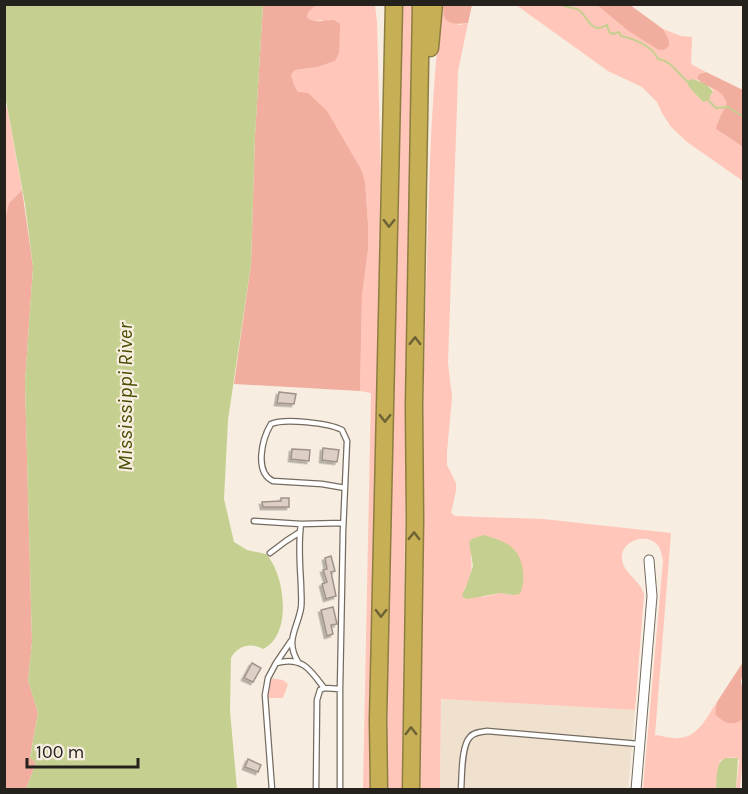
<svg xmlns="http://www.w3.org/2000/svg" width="748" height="794" font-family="Karla,sans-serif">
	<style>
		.built { fill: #f0e1ce }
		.green { fill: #ffc6b9; fill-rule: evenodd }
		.forest { fill: #f1ad9d }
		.water { fill: #c5d090 }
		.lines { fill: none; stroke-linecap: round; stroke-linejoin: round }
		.stream { stroke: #c5d090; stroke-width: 2 }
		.building { fill: #ddcfc6; stroke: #a0938a; stroke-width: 1.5; filter: url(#shadow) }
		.service-casing { stroke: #756c61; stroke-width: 7 }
		.minor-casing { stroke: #756c61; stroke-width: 11 }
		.motorway-casing { stroke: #8e7d41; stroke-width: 19 }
		.service { stroke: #fff; stroke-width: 4.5 }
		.minor { stroke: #fff; stroke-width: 9 }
		.motorway { stroke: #c6af54; stroke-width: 16 }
		.oneway { stroke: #6d6136 }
		.labels { text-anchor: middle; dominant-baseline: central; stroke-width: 4.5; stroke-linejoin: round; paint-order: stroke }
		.water-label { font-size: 21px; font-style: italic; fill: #474e01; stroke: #f7ede0 }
	</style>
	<defs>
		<filter id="shadow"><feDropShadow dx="-2.5" dy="2.5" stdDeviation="0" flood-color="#0004"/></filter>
	</defs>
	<rect width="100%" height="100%" fill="#f7ede0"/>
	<path class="built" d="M441 699 635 710 628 789 440 790Z"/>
	<path class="green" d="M319 4 375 5 377 22 381 185 374 517 371 789H363L371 393 360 391 362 295 368 250V223L365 182 362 171 344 142 298 92 294 85 291 75 295 70 318 67 335 61 322 20C315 21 311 22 307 17 308 10 313 7 319 4Z
		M415 4 406 449 402 789 386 790 399 5Z
		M444 4V17L459 25 468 23 458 71 457 106 448 363 452 397 447 452V465L456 483V491L451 513 455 516 543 519 671 533 655 735C663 736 672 739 679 738 699 737 707 716 717 702L715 714 740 721 743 719 744 744 740 789H736L739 761 738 758C732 757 724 757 720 761L716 789H643L663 561C662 556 661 551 659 547 649 531 620 540 622 559 623 573 640 580 644 594L635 710 441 699 440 789 419 790C421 623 421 457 426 290 429 195 430 99 442 5ZM470 555 513 595 500 593 483 597 463 592C470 581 474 568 470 555Z
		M516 5H597L627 30 669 40 663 29 681 36 692 37 691 64 706 72 699 74 697 78 699 81 693 79 689 87 703 102 712 94 713 90 709 86C718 90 724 94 728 103L722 115 717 122 723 134 743 147V181L687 142 671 127 662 113 657 102 642 87 608 71Z
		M7 107 22 190 9 203 5 225 4 108Z
		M270 678 283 680 288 684 283 698H267Z"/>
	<path class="forest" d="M263 5H319C313 7 308 10 307 17 313 24 326 20 334 20L340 24 339 53 335 61 318 67 295 70 291 75 294 85 298 92 308 93 327 111 362 171 365 182 368 223V250L362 295 360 391 234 384 251 264 255 136Z
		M444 5H472L468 23C460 24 448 26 444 16 443 13 444 9 444 5Z
		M597 5H630L663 29 669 40V46L664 50H659L627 30Z
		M706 72 743 90V147L716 129C717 120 724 112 727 103 720 85 706 90 697 78L699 74Z
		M22 190 33 267 25 382 32 642 28 680 38 713 30 757 36 763 26 789 5 790 4 225 9 203Z
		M743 662C743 665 744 670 743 673 742 679 739 682 743 687V719C732 727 724 723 715 714L717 702Z"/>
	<path class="water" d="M4 5H263L255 136 251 264 228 420 224 499 234 542 247 550 266 554C285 574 293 635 263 649 251 642 237 646 231 658L230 711 237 789H26L36 763 30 758 38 713 28 680 32 642 25 382 33 267 25 204 5 95Z
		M693 79C701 82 709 85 713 92L710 96 709 100 703 102 689 87 687 82 689 80Z
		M483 535C505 541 520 546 523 571 524 579 523 587 520 594L513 595 500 593 468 599 464 598 462 595 466 587 473 566 469 542 472 539Z
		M725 758H738L736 789H716C717 779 715 763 725 758Z"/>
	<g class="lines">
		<path class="stream" d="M560 4C566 8 573 7 579 10 585 14 589 27 597 28 601 28 604 26 607 25L609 32 613 34 619 32 621 36C635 39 652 46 658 59 672 61 677 73 688 82
			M708 100 716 108 728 107 744 117"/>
	</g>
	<path class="building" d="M279 392 296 394 294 404 277 403Z
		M323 448 339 450 337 462 322 460Z
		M292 449 310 450 309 461 291 459Z
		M281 498H289V507H263L262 502 281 501Z
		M331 556 335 571 331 572 336 596 326 599 322 584 327 582 323 570 327 569 325 558Z
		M333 607 337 624 331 625 333 634 327 636 321 610Z
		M252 663 261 668 253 682 244 678Z
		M248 759 261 765 258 772 245 767Z"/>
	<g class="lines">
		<defs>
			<path id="service" d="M254 521 301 524
				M270 553 286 541 300 532
				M298 662C285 640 297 630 301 608 302 601 301 593 301 585 300 565 298 544 301 524L343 523
				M276 663 291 641
				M340 689 343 531 347 441 342 430C329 423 284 418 271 424 262 439 254 472 273 481L322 484 345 488
				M272 790 265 695 268 678 276 663C302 656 310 669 324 688L340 689V790
				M316 790 317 700 320 690 324 688
				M461 790C462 777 461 746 470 737 474 732 481 732 487 731L639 744"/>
			<path id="minor" d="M636 790 652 596 649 560"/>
			<path id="motorway" d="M430 48 434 4
				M379 790 378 720 394 4
				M411 790 415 520 414 406 421 4"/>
		</defs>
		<use href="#service" class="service-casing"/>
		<use href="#minor" class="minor-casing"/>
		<use href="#motorway" class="motorway-casing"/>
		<use href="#service" class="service"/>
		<use href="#minor" class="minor"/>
		<use href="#motorway" class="motorway"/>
	</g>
	<defs><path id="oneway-chevron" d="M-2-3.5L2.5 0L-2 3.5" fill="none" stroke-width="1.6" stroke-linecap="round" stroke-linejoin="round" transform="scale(1.5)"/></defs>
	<g class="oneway">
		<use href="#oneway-chevron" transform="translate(389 223) rotate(91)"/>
		<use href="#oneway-chevron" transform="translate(415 341) rotate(-89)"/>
		<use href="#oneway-chevron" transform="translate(385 418) rotate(91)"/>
		<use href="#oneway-chevron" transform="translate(414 536) rotate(-89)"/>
		<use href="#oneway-chevron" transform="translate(381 613) rotate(91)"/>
		<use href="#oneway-chevron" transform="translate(411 731) rotate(-90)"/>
	</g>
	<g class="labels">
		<g class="water-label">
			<text transform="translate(125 397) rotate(-90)">Mississippi River</text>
		</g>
	</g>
	<rect width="748" height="794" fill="none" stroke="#25211d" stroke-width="12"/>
	<path d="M27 758v9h111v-9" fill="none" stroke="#25211d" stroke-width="3"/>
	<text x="36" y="758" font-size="18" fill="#25211d" stroke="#f7ede0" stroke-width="4.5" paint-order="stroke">100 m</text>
</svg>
